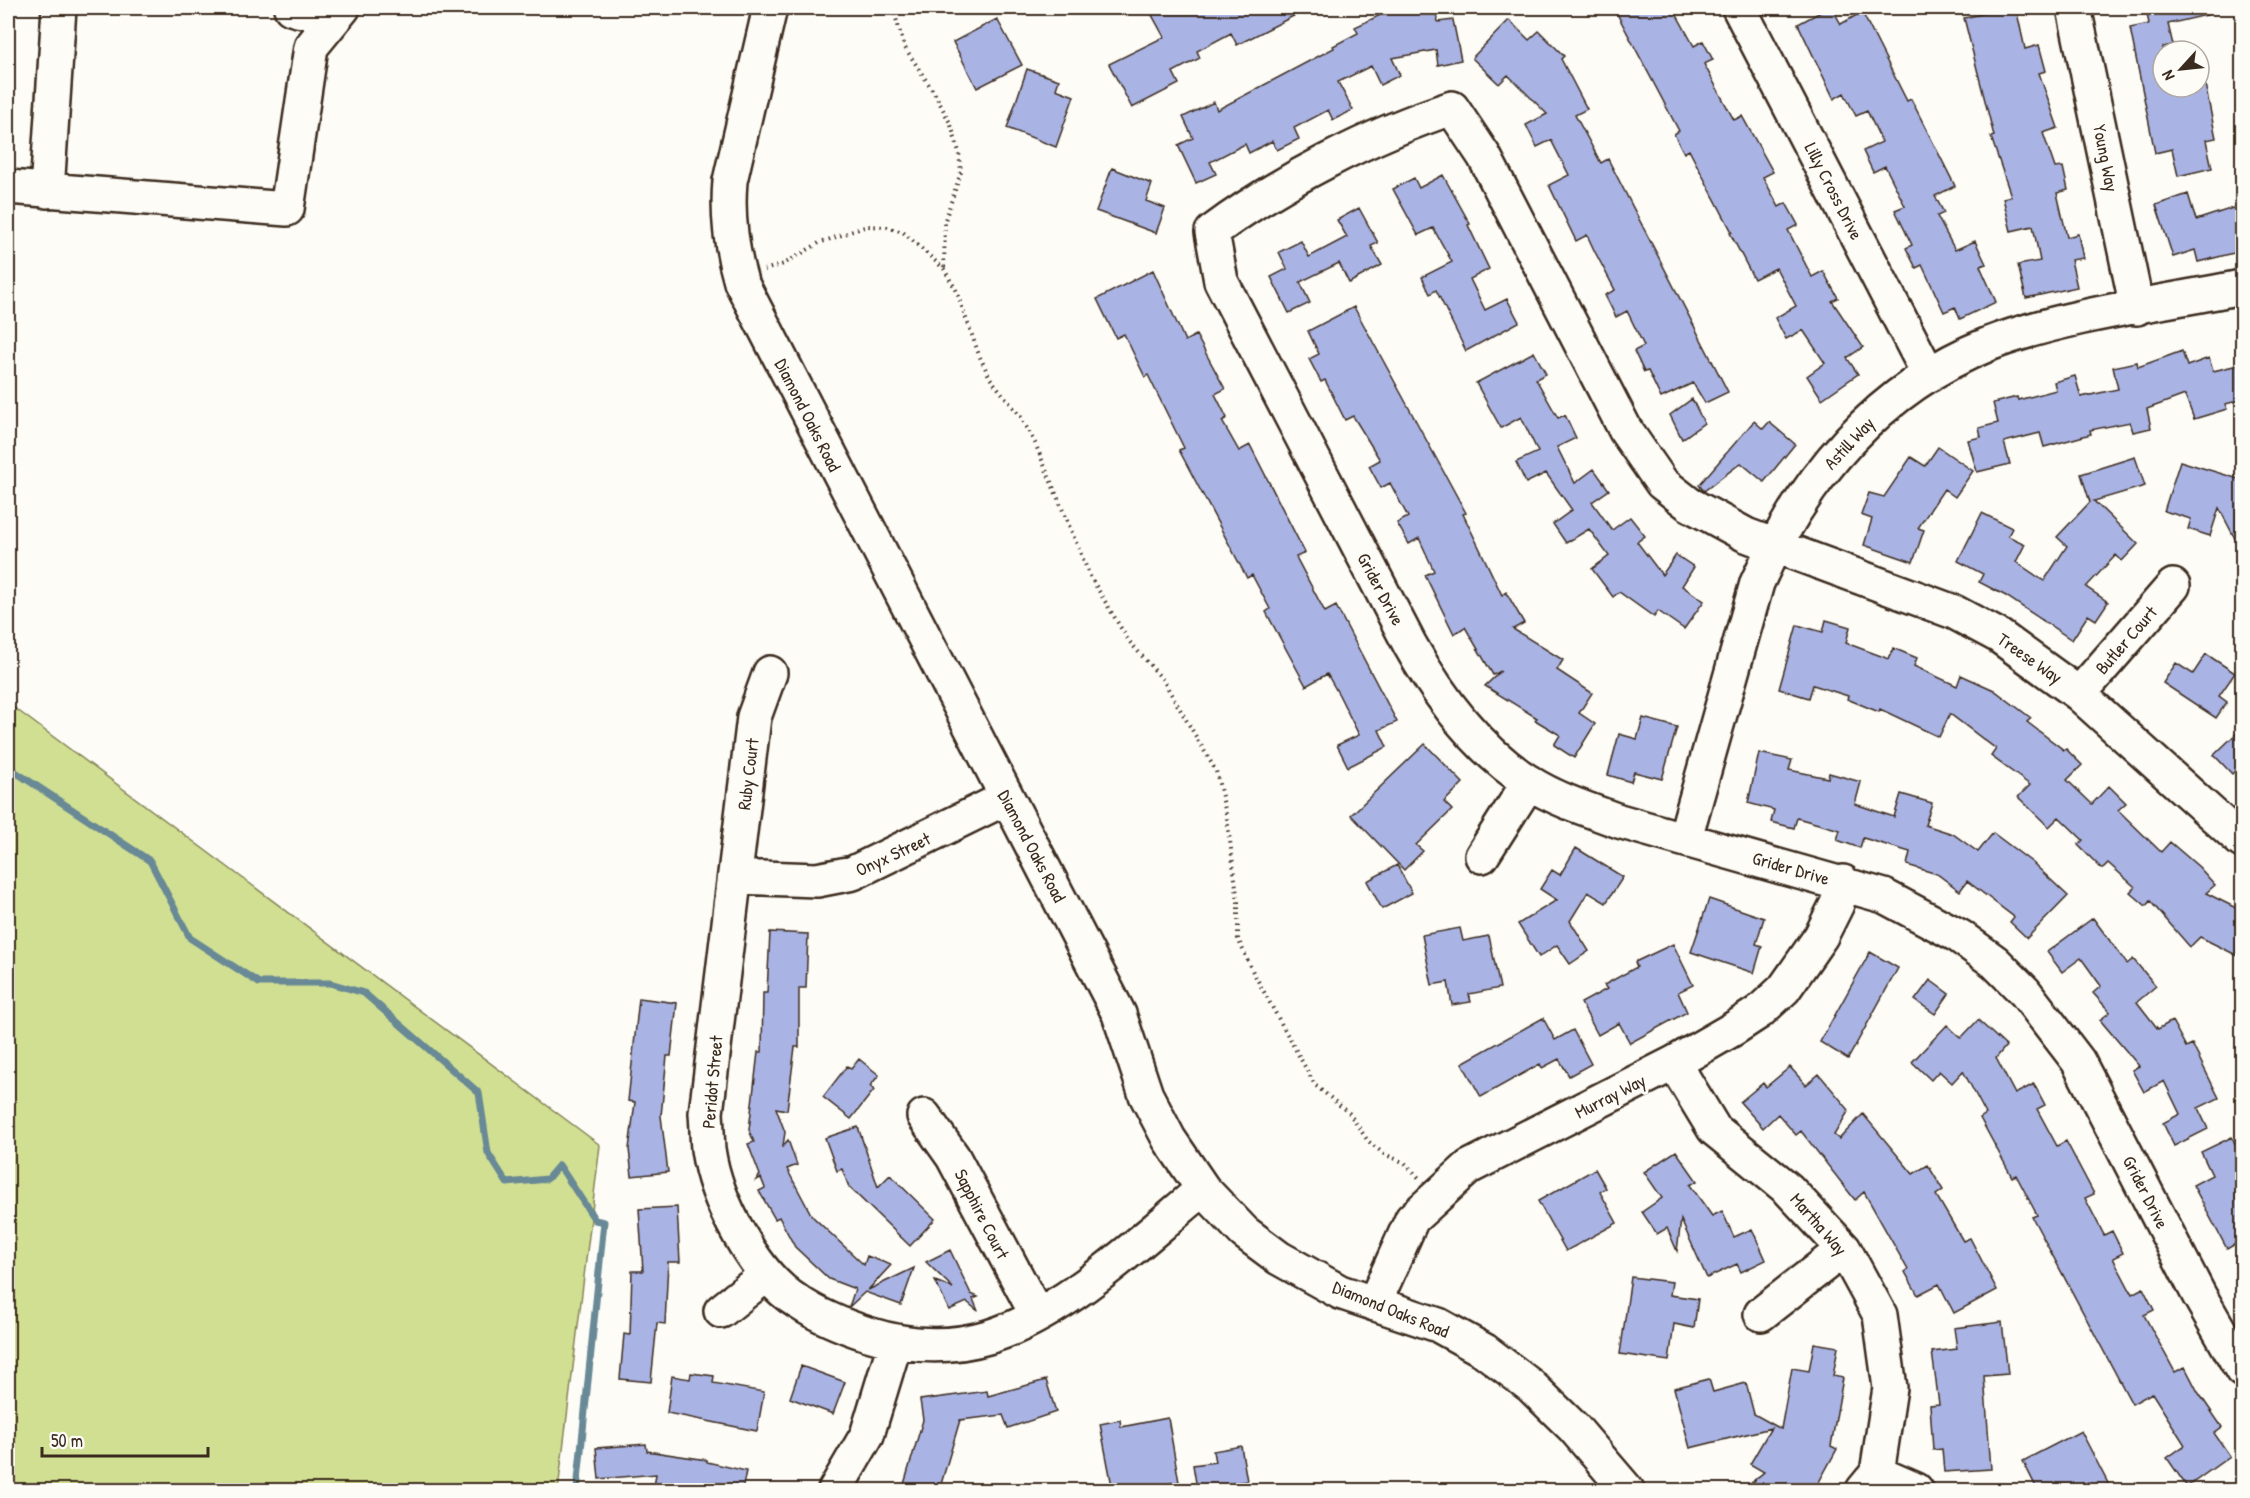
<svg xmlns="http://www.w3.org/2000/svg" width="2250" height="1498" font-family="'Patrick Hand',sans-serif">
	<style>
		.green { fill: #d1df92; stroke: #868458; stroke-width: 1.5 }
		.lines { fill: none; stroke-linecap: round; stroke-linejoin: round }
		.stream { stroke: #678995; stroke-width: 7 }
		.building { fill: #a9b3e4; stroke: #3b2a1e; stroke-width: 1.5 }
		.minor-casing { stroke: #3b2a1e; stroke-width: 38 }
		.path { stroke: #3b2a1e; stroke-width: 4; stroke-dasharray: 1.5 4.5; stroke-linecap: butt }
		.minor { stroke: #fdfcf7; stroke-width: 33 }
		.labels { text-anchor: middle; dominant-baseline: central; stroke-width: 6; stroke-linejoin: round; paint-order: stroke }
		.street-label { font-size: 18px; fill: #3b2a1e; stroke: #fdfcf7 }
	</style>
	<rect width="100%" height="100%" fill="#fdfcf7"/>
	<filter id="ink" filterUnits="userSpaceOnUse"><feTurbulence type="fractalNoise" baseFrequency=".0167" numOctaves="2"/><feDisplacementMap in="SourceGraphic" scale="12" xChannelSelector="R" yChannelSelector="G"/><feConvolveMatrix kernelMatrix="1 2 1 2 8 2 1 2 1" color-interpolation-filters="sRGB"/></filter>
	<g filter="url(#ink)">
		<path class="green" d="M8 703 600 1145 558 1490H8Z"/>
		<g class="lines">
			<path class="stream" d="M8 767 150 861 190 938 259 983H330L364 993 479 1093 488 1153 507 1183 547 1179 559 1165 595 1220 604 1222 577 1490"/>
		</g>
		<path class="building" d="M1167 8H1309L1237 45 1231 33 1197 51 1200 58 1173 72 1179 84 1132 108 1109 64 1164 37 1152 15Z
			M1395 8H1435L1438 22 1453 20 1461 60 1438 65 1436 50 1392 58 1400 75 1380 85 1371 66 1338 82 1353 110 1333 120 1328 110 1294 128 1299 139 1277 150 1272 141 1249 153 1245 144 1210 162 1216 174 1196 183 1178 145 1193 138 1183 117 1214 102 1217 110 1334 48 1333 46 1358 33 1355 27Z
			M1614 8H1673L1694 46 1703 41 1713 60 1704 64 1734 120 1742 116 1773 172 1763 177 1779 207 1786 203 1798 225 1788 230 1812 277 1823 271 1838 298 1832 301 1863 347 1847 358 1858 374 1822 399 1807 376 1825 363 1803 330 1786 339 1775 318 1796 306 1776 268 1754 279 1730 233 1732 232 1689 150 1684 153 1674 134 1679 131Z
			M1828 8H1832L1841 24 1862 12 1907 101 1911 99 1955 186 1935 196 1944 213 1937 216 1955 250 1975 241 1986 264 1980 266 1996 302 1960 319 1955 307 1944 312 1922 265 1916 268 1906 248 1912 245 1895 210 1905 206 1885 166 1873 172 1863 151 1882 142 1867 111 1856 116 1844 93 1834 99 1798 24Z
			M1985 8H2016L2025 49 2039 45 2046 71 2039 73 2058 128 2043 133 2055 168 2063 167 2068 190 2057 193 2067 237 2078 234 2083 258 2071 260 2077 287 2026 298 2018 265 2040 261 2033 226 2011 231 2003 198 2011 196 1991 137 1994 136 1964 18 1986 13Z
			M2146 8H2207V15L2168 24 2173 45 2163 47V87H2199L2205 84 2216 138 2206 140 2212 168 2178 176 2172 149 2155 153 2130 28 2149 24Z
			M997 19 1022 65 977 88 953 42Z
			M1509 20 1529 40 1539 31 1564 56 1561 59 1587 109 1575 115 1601 163 1608 159 1728 392 1705 403 1693 383 1661 398 1648 371 1644 372 1634 351 1644 346 1627 311 1616 317 1605 295 1615 290 1595 252 1587 235 1576 241 1549 185 1569 175 1551 140 1537 147 1526 125 1547 114 1508 75 1499 84 1472 58Z
			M1027 69 1059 80 1056 89 1074 96 1056 147 1007 128Z
			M1112 168 1152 184 1146 201 1165 208 1156 233 1096 211Z
			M1443 175 1470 224 1468 225 1489 269 1470 279 1485 310 1507 299 1519 322 1466 351 1436 290 1430 294 1422 277 1452 262 1433 228 1418 235 1393 189 1414 178 1419 188Z
			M2188 194 2196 220 2242 205V251L2198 262 2195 250 2173 257 2156 205Z
			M1359 208 1378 243 1371 246 1382 265 1349 283 1339 263 1300 282 1310 303 1289 313 1271 277 1287 269 1279 252 1301 241 1309 257 1347 237 1337 220Z
			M1153 270 1185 341 1196 335 1225 389 1215 394 1227 418 1222 421 1239 451 1250 445 1305 553 1296 557 1325 612 1336 606 1397 722 1379 730 1387 747 1348 767 1337 745 1359 735 1339 695 1327 674 1306 686 1266 612 1270 609 1252 575 1247 578 1179 450 1184 448 1148 375 1145 377 1124 334 1116 338 1097 299Z
			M1354 307 1466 513 1463 514 1502 595 1506 592 1524 623 1513 629 1563 660 1557 670 1592 693 1579 713 1595 724 1574 758 1554 745 1560 735 1535 720 1537 718 1485 686 1501 671 1493 675 1465 627 1454 634 1425 575 1434 571 1419 538 1409 544 1397 523 1408 517 1390 483 1381 488 1369 466 1380 460 1353 416 1345 420 1325 380 1321 382 1309 359 1319 354 1308 331Z
			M2182 351 2187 366 2209 358 2213 371 2242 364V400L2225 404 2227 409 2194 419 2185 395 2147 409 2151 428 2133 432 2130 422 2090 430 2091 434 2044 447 2040 433 2004 442 2010 464 1977 472 1968 440 1981 437 1979 428 1998 423 1993 403 2017 397 2018 400 2056 390 2054 382 2075 376 2081 397 2118 389 2113 367 2137 362 2138 367Z
			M1534 352 1546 374 1536 379 1558 418 1565 415 1576 438 1557 447 1575 483 1594 469 1609 490 1592 502 1612 530 1630 517 1645 536 1637 542 1662 575 1676 555 1694 567 1682 586 1704 601 1684 629 1658 611 1654 617 1619 592 1613 597 1592 569 1609 556 1589 529 1566 543 1553 524 1572 510 1546 473 1526 483 1516 462 1538 452 1521 417 1501 428 1476 383Z
			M1692 399 1704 423 1682 439 1670 415Z
			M1754 421 1763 429 1769 422 1795 444 1764 482 1741 463 1704 491 1699 485Z
			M1938 447 1973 471 1955 497 1944 489 1918 528 1924 530 1913 562 1864 545 1872 519 1861 515 1869 493 1884 497 1911 457 1925 466Z
			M2135 457 2145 486 2094 501 2138 544 2122 561 2116 555 2086 587 2108 602 2096 620 2088 615 2072 640 2006 596 1979 582 1983 574 1958 561 1982 513 2012 528 2008 536 2025 544 2016 562 2044 581 2067 546 2057 537 2090 502 2081 474Z
			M2180 461 2242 480V552L2219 508 2210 536 2188 529 2191 519 2164 511Z
			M1826 620 1850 627 1846 643 1889 659 1893 648 1917 658 1914 666 1957 686 1961 675 1994 690 2031 718 2027 722 2064 750 2066 749 2082 765 2067 780 2092 804 2109 786 2126 803 2118 810 2161 852 2170 842 2199 867 2215 885 2206 893 2242 911V958L2200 937 2190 947 2150 901 2146 906 2130 892 2135 887 2108 863 2102 869 2078 845 2083 840 2059 817 2049 827 2018 797 2030 785 1991 756 1996 749 1950 714 1939 737 1880 709 1879 712 1847 699 1848 696 1813 685 1809 698 1779 689 1797 625 1823 632Z
			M2206 654 2235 673 2219 696 2227 702 2216 718 2163 683 2176 663 2193 674Z
			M1643 718 1677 727 1662 779 1634 772 1631 782 1608 775 1619 734 1637 739Z
			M2242 728V764L2232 774 2214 755Z
			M1425 744 1463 783 1444 802 1452 810 1416 845 1423 851 1404 870 1351 815Z
			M1759 753 1792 760 1789 770 1828 778 1829 773 1861 782 1855 804 1894 817 1901 794 1932 803 1925 825 1953 834 1978 852 1993 833 2033 863 2068 896 2027 938 2010 922 2014 917 1967 881 1960 891 1937 874 1907 865 1910 852 1863 838 1860 848 1837 840 1840 830 1797 818 1794 828 1771 822 1774 810 1748 803Z
			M1576 848 1623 877 1606 903 1588 892 1570 921 1589 951 1570 964 1557 945 1539 957 1518 924 1557 900 1540 889 1552 870 1560 875Z
			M1397 865 1412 893 1382 909 1367 881Z
			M1709 899 1764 918 1756 944 1762 946 1754 973 1691 952Z
			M2093 918 2127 964 2133 959 2156 986 2137 1002 2158 1029 2172 1021 2186 1047 2192 1044 2219 1098 2198 1108 2208 1129 2174 1146 2163 1123 2180 1114 2164 1081 2144 1092 2132 1070 2139 1066 2100 1020 2110 1012 2093 993 2101 986 2081 958 2062 972 2047 952Z
			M1460 928 1463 941 1489 936 1500 988 1469 994 1471 1002 1452 1005 1448 982 1432 985 1422 935Z
			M770 932 808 934 806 988H799V1047H795L787 1110 776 1108 785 1132 783 1146 788 1140 797 1165 787 1169 812 1216 864 1265 867 1256 891 1265 868 1290 914 1268 901 1305 865 1292 849 1307 855 1289 829 1279 795 1247 779 1217 775 1219 759 1191 765 1188 761 1178 756 1180 760 1175 748 1144 754 1142 749 1130 758 1052H762L763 993H767Z
			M1673 944 1693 985 1678 992 1687 1012 1630 1043 1619 1023 1598 1035 1581 1003 1607 989 1604 985 1637 967 1635 962Z
			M1870 952 1898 968 1848 1059 1820 1042Z
			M1930 980 1949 994 1935 1014 1915 1000Z
			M639 998 677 1003 671 1056H667L661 1116 668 1172 632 1176 629 1149 635 1102 628 1101Z
			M1543 1018 1555 1040 1573 1030 1591 1064 1569 1076 1559 1059 1542 1068 1540 1064 1481 1097 1462 1063Z
			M1978 1020 2006 1046 1996 1058 2015 1094 2034 1084 2045 1105 2037 1109 2057 1146 2066 1141 2094 1194 2085 1198 2104 1235 2112 1231 2123 1253 2113 1258 2132 1294 2143 1288 2154 1310 2144 1315 2175 1372 2185 1367 2198 1392 2222 1427 2214 1433 2230 1456 2187 1487 2167 1458 2185 1445 2152 1393 2132 1404 2032 1217 2037 1215 2016 1175 2012 1177 1980 1118 1986 1114 1963 1071 1952 1083 1939 1071 1931 1080 1912 1062 1947 1025 1961 1038Z
			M859 1059 879 1075 870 1086 874 1090 851 1119 823 1097 847 1066 851 1069Z
			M1790 1067 1806 1085 1819 1074 1849 1110 1834 1135 1839 1139 1863 1114 1913 1174 1928 1165 1943 1190 1936 1195 1963 1241 1970 1238 1997 1290 1954 1313 1939 1284 1918 1295 1905 1272 1908 1270 1864 1192 1855 1200 1801 1131 1796 1135 1778 1114 1763 1128 1740 1102 1763 1083 1766 1087Z
			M858 1127 878 1187 890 1175 935 1219 910 1246 849 1187 842 1169 837 1171 825 1138Z
			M2232 1137 2242 1159V1240L2227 1249 2193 1185 2212 1175 2201 1152Z
			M1676 1151 1697 1181 1690 1185 1712 1216 1722 1211 1734 1237 1752 1229 1766 1260 1741 1272 1737 1264 1707 1278 1681 1220 1677 1251 1667 1228 1657 1234 1642 1212 1662 1198 1644 1172Z
			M1595 1169 1606 1188 1600 1192 1617 1223 1566 1251 1538 1201Z
			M677 1207 680 1262H668L665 1324 657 1323 651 1382 620 1379 624 1334 630 1335 632 1271H643L639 1209Z
			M950 1250 971 1294 978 1297 973 1299 978 1311 967 1302 949 1310 935 1281 953 1288 926 1262Z
			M1631 1277 1672 1282 1670 1295 1698 1299 1694 1328 1674 1324 1669 1361 1620 1354Z
			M2002 1322 2008 1374 1984 1376 1991 1469 1944 1472 1942 1449 1933 1450 1930 1405 1939 1404 1932 1352 1957 1349 1954 1328Z
			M1814 1343 1838 1347 1833 1376 1843 1378 1831 1446 1837 1449 1814 1491H1741L1764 1472 1750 1464 1771 1428 1690 1448 1674 1388 1709 1379 1713 1392 1746 1383 1754 1414 1781 1429 1792 1368 1809 1371Z
			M801 1366 845 1382 833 1414 790 1398Z
			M691 1373 714 1376 713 1383 764 1392 757 1431 667 1413 672 1376 690 1379Z
			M1046 1380 1056 1412 1008 1428 1003 1415 960 1420 939 1491H902L923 1420 920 1400 987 1391 988 1396Z
			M1168 1418 1179 1482 1113 1491 1100 1424 1120 1420 1121 1427Z
			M2081 1431 2112 1491H2038L2023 1461Z
			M646 1444 647 1451 707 1460V1462L746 1471 742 1491H678L654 1487 656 1474 599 1479 596 1448Z
			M1241 1446 1247 1481 1197 1489 1193 1465 1215 1462 1213 1451Z"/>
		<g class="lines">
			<defs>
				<path id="minor" d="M291 8C309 14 323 14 341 8
					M770 8 730 181C727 216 731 248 741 282L1119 1014 1146 1095 1169 1139 1203 1189 1244 1232 1279 1258 1340 1292 1438 1325 1485 1351 1531 1386 1574 1428 1627 1490
					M1739 8 1929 375
					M2074 8 2137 308
					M8 187 287 209 311 47 343 8
					M47 191 59 8
					M770 673 754 717 706 1113C707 1125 707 1137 708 1149 715 1199 754 1275 798 1302 819 1316 843 1326 868 1334 906 1346 948 1349 988 1337 1063 1315 1143 1239 1203 1189
					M2079 694 2173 586
					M1685 838 1757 583C1804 477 1879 388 1989 344 2064 315 2162 303 2242 287
					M2242 841 2079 694 1999 636 1954 612 1746 535 1689 504 1662 483 1626 431 1484 156 1452 108C1372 134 1279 182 1212 232L1221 281 1410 645C1439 697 1478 750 1530 783 1557 800 1589 810 1619 821L1884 896 1959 936 1995 962 2025 992 2078 1061 2199 1295 2242 1370
					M1482 856 1529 782
					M736 877 817 880 853 873 1006 798
					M1674 1063 1714 1129 1788 1189 1844 1249 1880 1315 1890 1388 1877 1473 1863 1490
					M924 1116 953 1157 1037 1315
					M1374 1304 1412 1219 1469 1167 1674 1063 1733 1029 1759 1012 1784 989 1821 936 1837 904 1843 882
					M721 1311 766 1275
					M1761 1314 1844 1249
					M1877 1473 1916 1490
					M835 1490 867 1435 895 1343"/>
			</defs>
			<use href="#minor" class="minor-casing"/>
			<path class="path" d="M893 8 904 46 935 94 951 125 959 152 961 172 945 220 944 269
				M764 270 784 264 819 243 867 226 887 227 903 232 944 269 956 290 979 355 990 378 1021 417 1035 443 1090 576 1128 640 1163 680 1216 771 1227 818 1238 902V939L1253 972 1315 1085 1349 1113 1368 1141 1384 1154 1405 1163 1420 1179"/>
			<use href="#minor" class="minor"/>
		</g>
	</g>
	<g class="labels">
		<g class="street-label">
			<text transform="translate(2106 158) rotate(79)">Young Way</text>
			<text transform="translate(1834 191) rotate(63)">Lilly Cross Drive</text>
			<text transform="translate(808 415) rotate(63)">Diamond Oaks Road</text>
			<text transform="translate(1849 443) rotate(-47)">Astill Way</text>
			<text transform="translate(1381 589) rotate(62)">Grider Drive</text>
			<text transform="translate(2126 640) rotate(-49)">Butler Court</text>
			<text transform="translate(2030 658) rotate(35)">Treese Way</text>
			<text transform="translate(748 774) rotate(-83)">Ruby Court</text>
			<text transform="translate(1032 846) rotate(62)">Diamond Oaks Road</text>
			<text transform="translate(893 854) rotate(-25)">Onyx Street</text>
			<text transform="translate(1791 868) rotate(16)">Grider Drive</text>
			<text transform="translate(712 1082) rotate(-85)">Peridot Street</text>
			<text transform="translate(1610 1096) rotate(-27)">Murray Way</text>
			<text transform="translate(2146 1192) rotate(63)">Grider Drive</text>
			<text transform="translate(982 1214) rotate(63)">Sapphire Court</text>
			<text transform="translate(1819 1224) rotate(49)">Martha Way</text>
			<text transform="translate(1391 1309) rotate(22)">Diamond Oaks Road</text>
		</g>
	</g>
	<rect width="2250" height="1498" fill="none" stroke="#fdfcf7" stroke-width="30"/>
	<rect x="15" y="15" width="2220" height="1468" fill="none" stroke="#3b2a1e" stroke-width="2" filter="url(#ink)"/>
	<g transform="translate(2181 69) rotate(243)"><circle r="28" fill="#fdfcf7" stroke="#afa8a0" stroke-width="1.5"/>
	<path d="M0-4.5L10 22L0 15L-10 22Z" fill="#3b2a1e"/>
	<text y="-9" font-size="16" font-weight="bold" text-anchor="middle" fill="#3b2a1e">N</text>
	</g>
	<path d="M42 1447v9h166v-9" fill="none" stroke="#3b2a1e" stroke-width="3"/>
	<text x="51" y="1447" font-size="18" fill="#3b2a1e" stroke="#fdfcf7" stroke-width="4.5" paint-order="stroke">50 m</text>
</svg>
